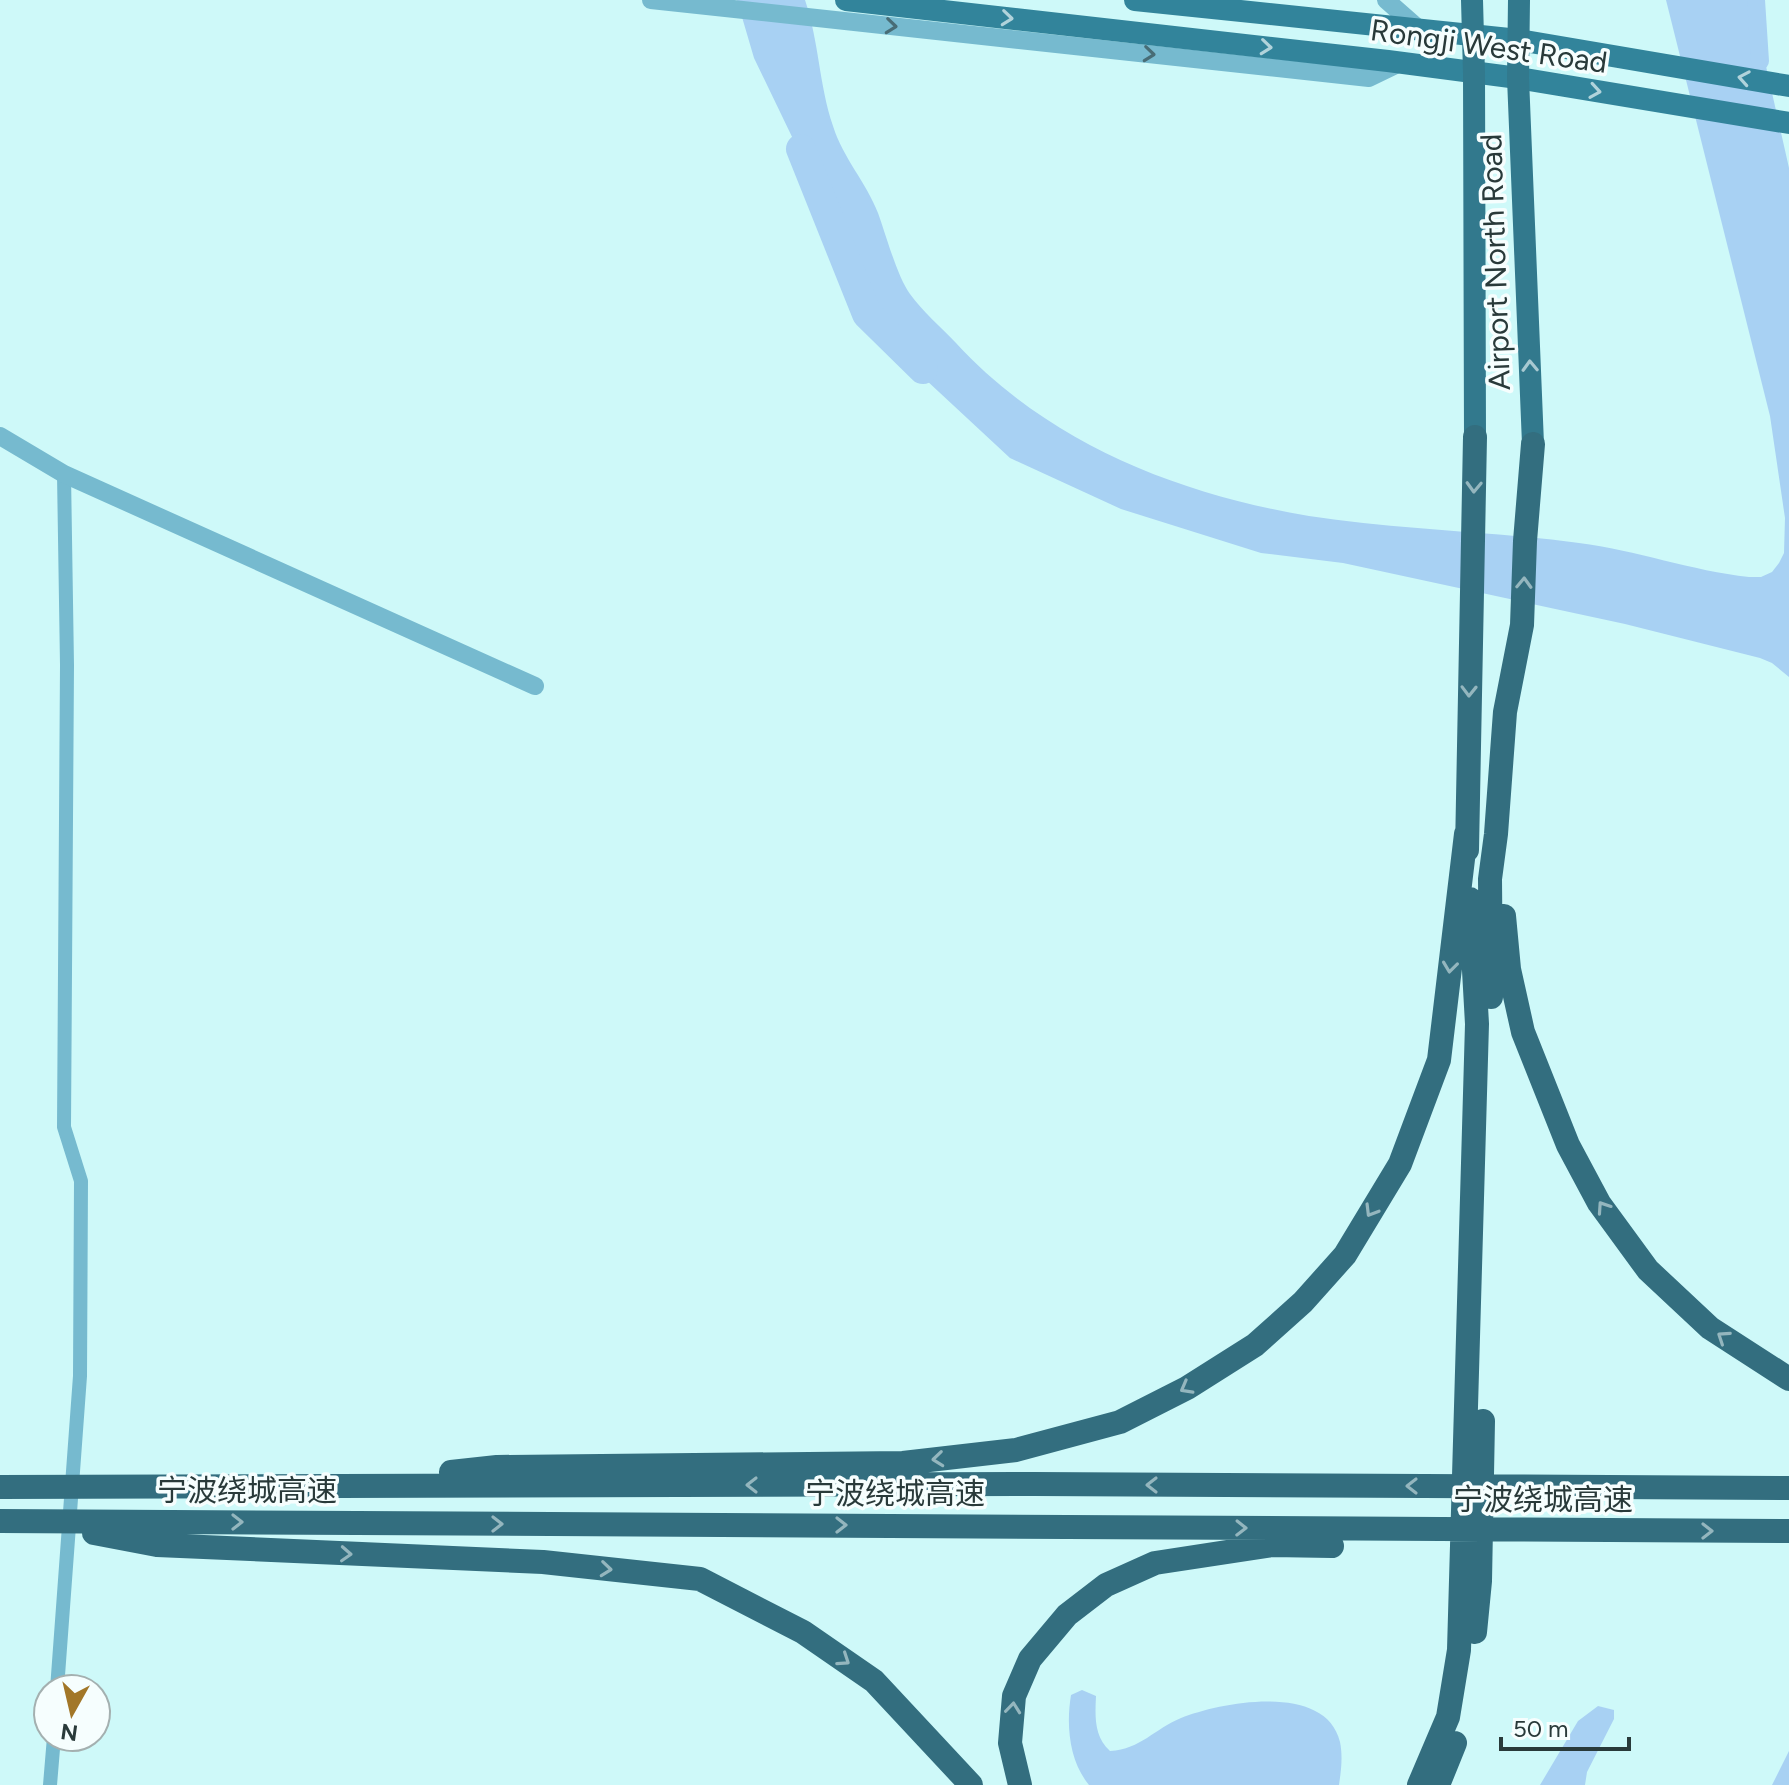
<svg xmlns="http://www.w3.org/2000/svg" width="1789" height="1785" font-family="Figtree,'Noto Sans SC',sans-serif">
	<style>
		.water { fill: #a8d1f3 }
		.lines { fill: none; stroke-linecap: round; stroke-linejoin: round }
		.canal { stroke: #a8d1f3; stroke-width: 18 }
		.river { stroke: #a8d1f3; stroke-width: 30 }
		.minor { stroke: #76bacf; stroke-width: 14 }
		.tertiary { stroke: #76bacf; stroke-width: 18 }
		.primary { stroke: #32849b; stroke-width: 22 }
		.trunk { stroke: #32798d; stroke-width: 22 }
		.motorway { stroke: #336e7f; stroke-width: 24 }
		.oneway { stroke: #b1d3db }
		.oneway2 { stroke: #486d76 }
		.oneway3 { stroke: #a8c9d1 }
		.oneway4 { stroke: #94b6be }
		.labels { text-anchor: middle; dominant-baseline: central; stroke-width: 7; stroke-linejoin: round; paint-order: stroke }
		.street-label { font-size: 30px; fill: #293a3a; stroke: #f6fefe }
	</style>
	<rect width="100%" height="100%" fill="#cef9f9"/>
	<path class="water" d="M737 0H805C819 41 819 85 833 126 843 158 866 182 878 213 886 235 897 276 910 294 922 311 941 327 956 343 1048 443 1178 494 1309 516 1399 530 1490 531 1579 543 1636 550 1692 571 1749 577H1761L1772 572 1779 563 1784 553 1785 518 1770 416 1666 0H1755L1756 22 1789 168V677L1772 663 1760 658 1625 624 1343 563 1261 553 1121 509 1010 458 911 366 890 331 852 313C848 302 853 297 860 289L859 276 754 58Z
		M1082 1690 1096 1696C1095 1717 1094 1736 1110 1751 1141 1749 1154 1729 1181 1718 1221 1702 1326 1682 1340 1742 1343 1757 1341 1771 1339 1785H1089C1069 1761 1066 1725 1071 1695Z
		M1598 1706 1614 1710V1719L1587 1772 1585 1785H1540L1578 1721Z
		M1789 1751V1785H1772Z"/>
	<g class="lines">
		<path class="canal" d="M1756 0 1760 61"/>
		<path class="river" d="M801 149 867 314 923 369"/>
		<path class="minor" d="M57 1689 80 1376 81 1181 64 1127 67 665 64 474
			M50 1785 54 1737"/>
		<path class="tertiary" d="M651 0 1369 78 1400 63
			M1386 0 1419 29
			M0 436 64 474 535 686"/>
		<path class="primary" d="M846 0 1388 61 1518 78 1789 123
			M1135 0 1519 40 1789 86"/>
		<path class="trunk" d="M1472 0 1474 74 1475 437
			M1519 0 1518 78 1533 444"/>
		<path class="motorway" d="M1467 850 1475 437
			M1504 916 1509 969 1523 1032 1568 1145 1599 1203 1648 1270 1710 1328 1789 1379
			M1491 997 1490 879 1496 834 1505 712 1522 625 1525 541 1533 444
			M451 1472 497 1467 903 1463 1016 1450 1120 1422 1187 1388 1255 1345 1303 1302 1345 1255 1400 1164 1439 1060 1466 834
			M0 1487 1035 1484 1789 1488
			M0 1521 1789 1531
			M94 1533 157 1545 543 1562 700 1579 803 1632 874 1681 971 1785
			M1475 1632 1480 1581 1483 1421
			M1020 1785 1010 1743 1014 1696 1030 1659 1067 1615 1106 1585 1155 1563 1272 1545 1332 1546
			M1419 1785 1448 1717 1459 1650 1477 1024 1470 899
			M1438 1785 1455 1743"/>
	</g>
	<defs><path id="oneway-chevron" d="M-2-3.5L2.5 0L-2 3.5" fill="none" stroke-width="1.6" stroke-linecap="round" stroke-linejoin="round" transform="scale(2)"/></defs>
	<g class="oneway">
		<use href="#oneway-chevron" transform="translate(1007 18) rotate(6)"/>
		<use href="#oneway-chevron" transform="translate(1266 47) rotate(6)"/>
		<use href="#oneway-chevron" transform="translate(1744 78) rotate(-170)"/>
		<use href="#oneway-chevron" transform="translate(1595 91) rotate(9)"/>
	</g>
	<g class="oneway2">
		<use href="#oneway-chevron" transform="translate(891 26) rotate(6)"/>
		<use href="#oneway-chevron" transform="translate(1149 54) rotate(6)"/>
	</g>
	<use class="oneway3" href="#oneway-chevron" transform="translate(1530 366) rotate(-92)"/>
	<g class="oneway4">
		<use href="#oneway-chevron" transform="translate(1474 487) rotate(92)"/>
		<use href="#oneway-chevron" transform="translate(1524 583) rotate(-88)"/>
		<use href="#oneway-chevron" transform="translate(1469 691) rotate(91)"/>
		<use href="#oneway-chevron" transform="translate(1450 967) rotate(97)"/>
		<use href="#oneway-chevron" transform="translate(1603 1207) rotate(-124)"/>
		<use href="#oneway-chevron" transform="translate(1371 1211) rotate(121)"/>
		<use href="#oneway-chevron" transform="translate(1723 1337) rotate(-146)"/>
		<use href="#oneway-chevron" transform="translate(1186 1388) rotate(151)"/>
		<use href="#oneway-chevron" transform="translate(938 1459) rotate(174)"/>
		<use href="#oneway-chevron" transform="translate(752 1485) rotate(180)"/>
		<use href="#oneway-chevron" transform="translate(1152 1485) rotate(-180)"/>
		<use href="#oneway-chevron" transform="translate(1412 1486) rotate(-180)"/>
		<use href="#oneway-chevron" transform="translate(237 1522)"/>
		<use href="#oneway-chevron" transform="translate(497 1524)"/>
		<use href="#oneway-chevron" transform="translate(841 1525)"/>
		<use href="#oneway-chevron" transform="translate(1241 1528) rotate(1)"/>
		<use href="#oneway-chevron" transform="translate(1707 1531)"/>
		<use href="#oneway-chevron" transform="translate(346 1554) rotate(3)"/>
		<use href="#oneway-chevron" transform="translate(606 1569) rotate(6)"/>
		<use href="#oneway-chevron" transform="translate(844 1660) rotate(34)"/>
		<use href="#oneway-chevron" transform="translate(1013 1708) rotate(-84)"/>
	</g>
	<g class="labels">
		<g class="street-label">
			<text transform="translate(1489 46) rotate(8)">Rongji West Road</text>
			<text transform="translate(1495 262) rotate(-92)">Airport North Road</text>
			<text x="247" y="1490">宁波绕城高速</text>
			<text x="895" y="1493">宁波绕城高速</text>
			<text x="1543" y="1499">宁波绕城高速</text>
		</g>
	</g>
	<g transform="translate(72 1713) rotate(188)"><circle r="38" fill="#f6fefe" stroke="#a4b0b0" stroke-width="2"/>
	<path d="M0-6L14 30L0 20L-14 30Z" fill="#a27728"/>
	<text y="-12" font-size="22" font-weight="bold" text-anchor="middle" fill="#293a3a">N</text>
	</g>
	<path d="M1501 1737v12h128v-12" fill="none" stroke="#293a3a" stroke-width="4"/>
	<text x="1513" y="1737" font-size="24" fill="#293a3a" stroke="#f6fefe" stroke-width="6" paint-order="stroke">50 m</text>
</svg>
